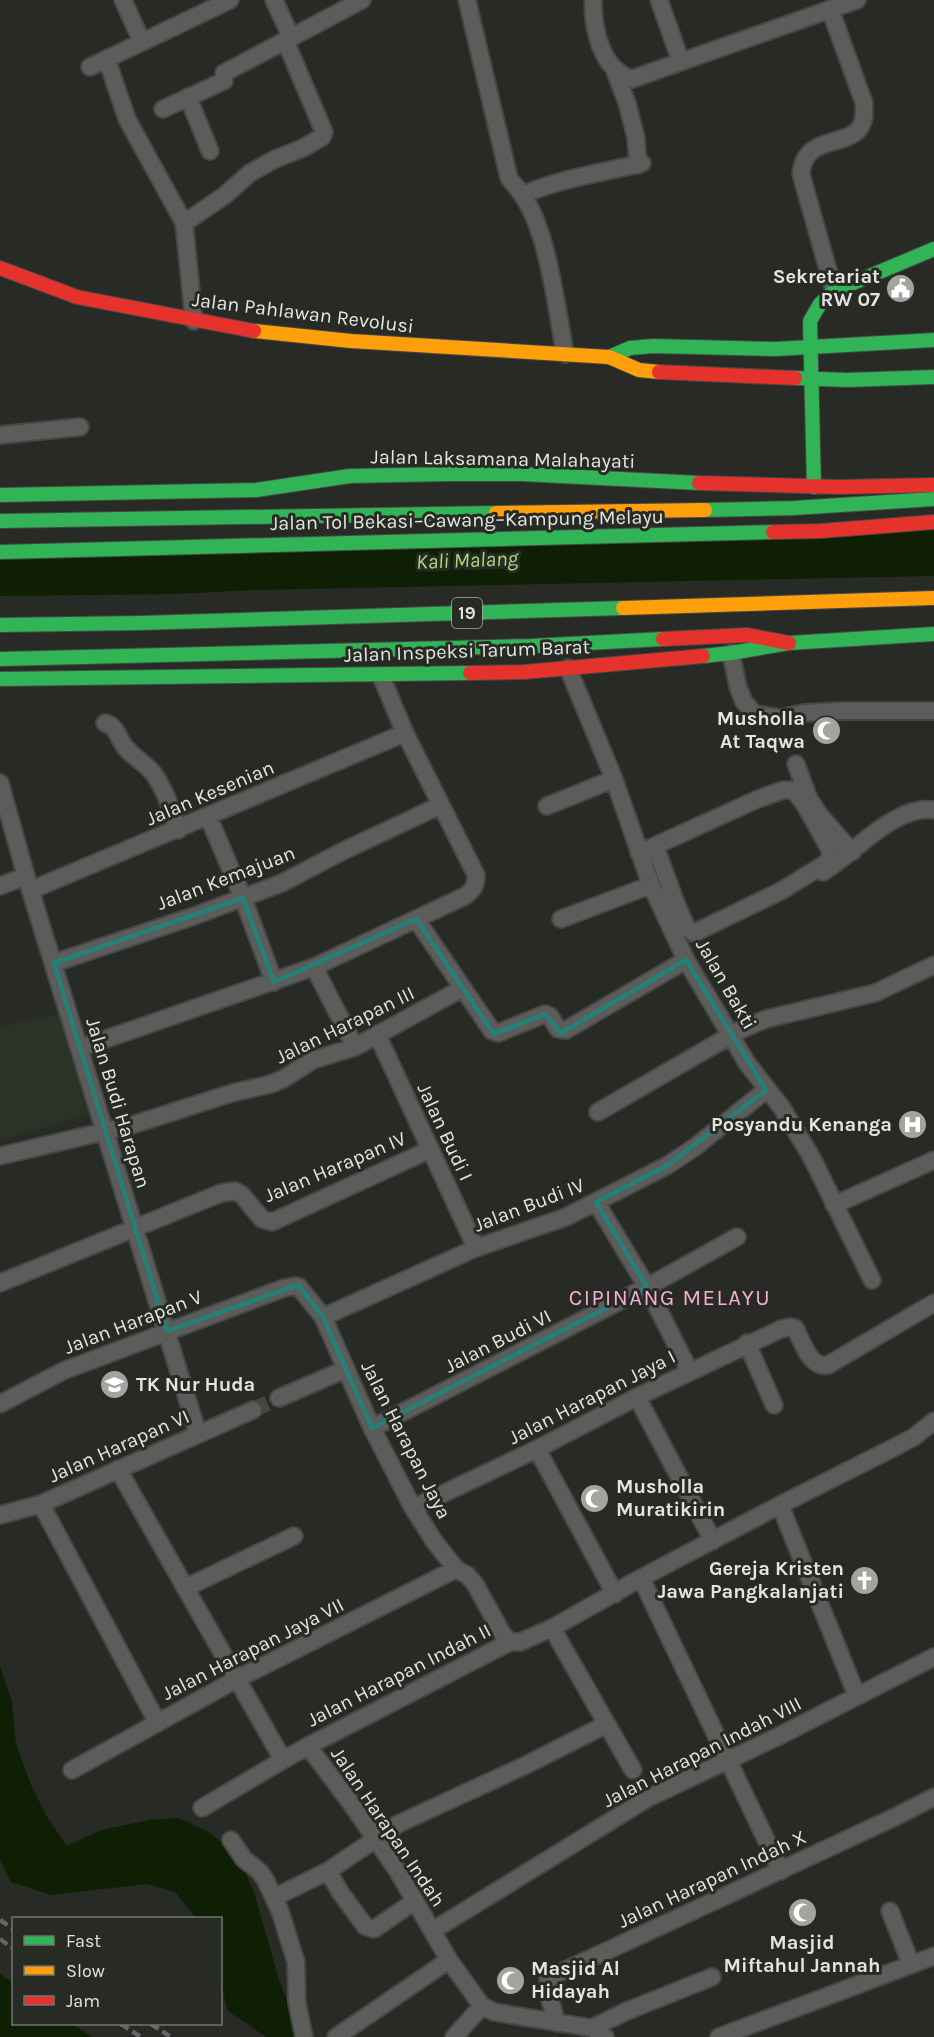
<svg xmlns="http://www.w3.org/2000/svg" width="934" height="2037" font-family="Karla,sans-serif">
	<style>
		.built { fill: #2b3327 }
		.water { fill: #0e1f03 }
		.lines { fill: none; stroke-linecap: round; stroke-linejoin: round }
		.street-tunnel { stroke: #434641; stroke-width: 16; stroke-dasharray: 16 8; stroke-linecap: butt }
		.street-casing { stroke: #454744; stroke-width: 20 }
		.fast-casing { stroke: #454744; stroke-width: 16 }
		.slow-casing { stroke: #454744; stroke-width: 16 }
		.jam-casing { stroke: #454744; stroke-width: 16 }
		.street { stroke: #5c5d5b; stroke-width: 16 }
		.fast { stroke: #30b455; stroke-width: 14 }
		.slow { stroke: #ff9f0a; stroke-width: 14 }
		.jam { stroke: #e5322d; stroke-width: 14 }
		.rail { stroke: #656664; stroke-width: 4.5; stroke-dasharray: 9 4.5; stroke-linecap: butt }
		.marked { fill: none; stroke: #248179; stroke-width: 4.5; stroke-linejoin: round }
		.labels { text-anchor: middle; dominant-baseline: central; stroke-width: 6; stroke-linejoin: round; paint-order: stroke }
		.shield { fill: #272b24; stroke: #aaada8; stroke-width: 1.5 }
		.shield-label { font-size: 18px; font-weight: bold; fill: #e2e5e0 }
		.poi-label { font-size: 20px; font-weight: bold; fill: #e2e5e0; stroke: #272b24; text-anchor: end }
		.street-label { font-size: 20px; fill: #e2e5e0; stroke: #272b24 }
		.water-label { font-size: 21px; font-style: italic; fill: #a4dc7b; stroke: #272b24 }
		.quarter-label { font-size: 22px; letter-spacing: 1.5px; fill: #f7afd9; stroke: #272b24 }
	</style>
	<rect width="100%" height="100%" fill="#272a25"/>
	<path class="built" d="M60 1014 88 1114 0 1141V1027Z"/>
	<path class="water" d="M934 522V576L255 590 174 594 0 596V557Z
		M0 1666 12 1702 16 1744 31 1785 47 1817 67 1846 101 1830 150 1820 179 1818 209 1832 239 1857 254 1892 279 1980 301 2037H266L227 2010 221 1981 220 1918H196L175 1892 147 1884 51 1895 11 1882 0 1860Z
		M0 1974 13 1983 14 2024H72L92 2037H0Z"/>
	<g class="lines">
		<path class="street-tunnel" d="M253 1410 279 1398"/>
		<defs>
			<path id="street" d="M123 0 142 42
				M274 0 291 37
				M467 0 509 178C513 184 519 189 523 196 548 232 557 310 565 354
				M593 0C593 29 601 70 632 79L857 0
				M659 0 681 62
				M830 9 864 103C864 111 865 119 861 126 847 149 805 133 801 174L834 291
				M107 60 127 119 184 223 194 321
				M90 67 230 0
				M614 69 627 103 636 138 638 165
				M188 97 210 151
				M163 109 224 81V73L362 0
				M523 195C561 178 602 173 642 163
				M184 223 224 196 250 173 275 159 303 148 322 137 324 132 285 40
				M0 435 80 427
				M731 653 738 687 744 702 755 714 780 718 804 713 838 711H934
				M568 668 614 779 651 885 686 960 747 1063 782 1108 812 1158 872 1280
				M105 723C117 726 118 738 125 747 133 757 145 763 153 773 165 789 172 811 178 830
				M796 764 809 799 818 813 852 852
				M0 783 26 876 198 1434
				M547 806 614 779
				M208 816 243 898 274 982
				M639 853 758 799 783 790H790L796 793 805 805 831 852 828 862 781 891 694 933 687 928 677 906 655 846
				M823 872C854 854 895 804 934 810
				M0 886 26 876
				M31 890 405 733
				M416 919 492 1031 498 1033 545 1014 550 1016 558 1029 566 1030 686 960
				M561 919 651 885
				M54 963 197 915 282 883 341 852 441 805
				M314 967 355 1047
				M377 1034 476 1248
				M80 1048 314 967 465 896C474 889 476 886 476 875L405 733 381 676
				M598 1112 740 1030 766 1019 875 993 934 965
				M0 1156 132 1125 232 1093 271 1084 283 1079 313 1060 355 1047 463 988
				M596 1202 647 1287 690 1372
				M834 1205 934 1160
				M0 1283 221 1193 235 1191 242 1195 262 1219 272 1222 429 1150
				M323 1317 476 1248 566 1217 625 1187 668 1165 695 1147 766 1090
				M747 1343 774 1405
				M637 1397 713 1541
				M279 1398 346 1369
				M0 1404 63 1371 284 1288 295 1286 299 1287 323 1317 372 1428 413 1508 434 1541 456 1569 467 1575 475 1584 502 1633 510 1642
				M372 1428 647 1287 737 1237
				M537 1449 615 1594
				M118 1469 283 1760 308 1746 350 1802 397 1870 449 1960 482 2006 494 2012 592 2028 605 2037
				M41 1504 157 1722
				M780 1505 891 1449 914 1437 934 1421
				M413 1508 537 1449 637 1397 781 1329 790 1327 795 1328C802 1341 810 1369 828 1365L934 1303
				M0 1515 41 1504 253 1410
				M641 1578 781 1871
				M185 1588 294 1536
				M552 1628 633 1770
				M308 1746 510 1642H520L552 1628 641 1578 780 1505 857 1696
				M72 1770 237 1679 456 1569
				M202 1808 283 1760
				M231 1840 244 1859 260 1872 266 1881 280 1911 296 1962 297 2002 304 2037
				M328 1871 340 1892 365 1926 374 1929 415 1901
				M275 1897 328 1871 398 1824 526 1765 607 1724
				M890 1911 911 1964
				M432 1931 648 1798 779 1736 934 1657
				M557 2023 547 1990 548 1980 557 1974 895 1817 934 1797
				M592 2028 627 2011 712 1977
				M336 2037 449 1960
				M454 2037 482 2006
				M719 2037 934 1956"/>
			<path id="fast" d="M609 357 630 348 653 346 776 349 934 340
				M795 378 847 380 934 377
				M814 487 810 321 820 304 834 291 934 249
				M0 495 256 490 350 476 450 474H521L699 483
				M705 510 794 508 934 499
				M0 521 496 513
				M0 552 773 532
				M0 625 141 623 623 608
				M703 656 731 653 789 643 934 634
				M0 659 531 646 663 639
				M0 679 470 673"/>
			<path id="slow" d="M254 331 351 341 609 357 639 370 659 372
				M496 513 705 510
				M623 608 934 598"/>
			<path id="jam" d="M0 268 77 297 254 331
				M659 372 795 378
				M699 483 838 487 934 485
				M773 532 820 531 934 522
				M663 639 747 635 789 643
				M470 673 524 672 703 656"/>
		</defs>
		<use href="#street" class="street-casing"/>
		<use href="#fast" class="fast-casing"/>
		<use href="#slow" class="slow-casing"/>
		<use href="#jam" class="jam-casing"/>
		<use href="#street" class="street"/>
		<use href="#fast" class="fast"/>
		<use href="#slow" class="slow"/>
		<use href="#jam" class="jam"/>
		<path class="rail" d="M0 1920 14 1929
			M0 1939 14 1949
			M121 2024 141 2037
			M151 2024 171 2037"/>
	</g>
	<path class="marked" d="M243 898 274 982 416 919 494 1034 545 1014 561 1033 686 960 766 1090 668 1165 596 1202 647 1287 372 1428 323 1317 298 1285 167 1331 54 963Z"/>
	<defs>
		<symbol id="civic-disc" viewBox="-11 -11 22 22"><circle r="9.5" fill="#a1a49f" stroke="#272b24"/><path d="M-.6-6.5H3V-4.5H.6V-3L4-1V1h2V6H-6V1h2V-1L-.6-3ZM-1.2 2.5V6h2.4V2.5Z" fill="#fff"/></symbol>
		<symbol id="mosque-disc" viewBox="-11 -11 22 22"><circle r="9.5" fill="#a1a49f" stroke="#272b24"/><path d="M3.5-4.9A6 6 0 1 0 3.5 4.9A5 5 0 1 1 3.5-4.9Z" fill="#fff"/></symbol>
		<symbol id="hospital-disc" viewBox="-11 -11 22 22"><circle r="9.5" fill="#a1a49f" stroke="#272b24"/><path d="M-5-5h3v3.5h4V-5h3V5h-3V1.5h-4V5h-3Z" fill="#fff"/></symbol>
		<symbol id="school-disc" viewBox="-11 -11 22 22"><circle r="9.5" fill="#a1a49f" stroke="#272b24"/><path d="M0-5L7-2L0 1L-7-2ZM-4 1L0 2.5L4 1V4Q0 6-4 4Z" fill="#fff"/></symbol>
		<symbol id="church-disc" viewBox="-11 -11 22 22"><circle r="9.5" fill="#a1a49f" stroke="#272b24"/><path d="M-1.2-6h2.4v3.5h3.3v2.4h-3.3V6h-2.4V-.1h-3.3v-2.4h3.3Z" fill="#fff"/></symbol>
	</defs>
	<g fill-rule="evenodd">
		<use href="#civic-disc" x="884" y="272" width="33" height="33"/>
		<use href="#mosque-disc" x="810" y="714" width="33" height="33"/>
		<use href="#hospital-disc" x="896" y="1108" width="33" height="33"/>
		<use href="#school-disc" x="98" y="1368" width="33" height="33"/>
		<use href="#mosque-disc" x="578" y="1482" width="33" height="33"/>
		<use href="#church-disc" x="848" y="1564" width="33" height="33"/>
		<use href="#mosque-disc" x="786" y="1896" width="33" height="33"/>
		<use href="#mosque-disc" x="494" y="1964" width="33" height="33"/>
	</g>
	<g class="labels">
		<rect class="shield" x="452" y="598" width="30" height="30" rx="4.5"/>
		<g class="shield-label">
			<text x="467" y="613">19</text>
		</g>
		<g class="poi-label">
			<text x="880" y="276">Sekretariat<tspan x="880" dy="23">RW 07</tspan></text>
			<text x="805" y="718">Musholla<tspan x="805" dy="23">At Taqwa</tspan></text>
			<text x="892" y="1124">Posyandu Kenanga</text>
			<text x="136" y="1384" text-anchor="start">TK Nur Huda</text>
			<text x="616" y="1486" text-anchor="start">Musholla<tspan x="616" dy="23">Muratikirin</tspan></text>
			<text x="844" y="1568">Gereja Kristen<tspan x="844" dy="23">Jawa Pangkalanjati</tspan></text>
			<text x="802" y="1942" text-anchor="middle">Masjid<tspan x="802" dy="23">Miftahul Jannah</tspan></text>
			<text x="531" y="1968" text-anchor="start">Masjid Al<tspan x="531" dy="23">Hidayah</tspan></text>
		</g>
		<g class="street-label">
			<text transform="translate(303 313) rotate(7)">Jalan Pahlawan Revolusi</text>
			<text transform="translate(503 459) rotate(1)">Jalan Laksamana Malahayati</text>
			<text transform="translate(467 520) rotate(-1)">Jalan Tol Bekasi–Cawang–Kampung Melayu</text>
			<text transform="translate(467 651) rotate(-2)">Jalan Inspeksi Tarum Barat</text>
			<text transform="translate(210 793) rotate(-23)">Jalan Kesenian</text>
			<text transform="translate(226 878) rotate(-21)">Jalan Kemajuan</text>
			<text transform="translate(726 984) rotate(60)">Jalan Bakti</text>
			<text transform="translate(345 1025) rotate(-26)">Jalan Harapan III</text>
			<text transform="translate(118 1103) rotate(73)">Jalan Budi Harapan</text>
			<text transform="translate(445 1132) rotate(65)">Jalan Budi I</text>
			<text transform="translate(335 1167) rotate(-23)">Jalan Harapan IV</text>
			<text transform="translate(529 1205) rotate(-21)">Jalan Budi IV</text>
			<text transform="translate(133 1322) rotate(-21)">Jalan Harapan V</text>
			<text transform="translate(498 1341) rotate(-27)">Jalan Budi VI</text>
			<text transform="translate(592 1397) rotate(-27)">Jalan Harapan Jaya I</text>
			<text transform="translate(406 1440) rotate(63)">Jalan Harapan Jaya</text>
			<text transform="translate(119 1446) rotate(-24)">Jalan Harapan VI</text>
			<text transform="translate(253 1649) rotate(-27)">Jalan Harapan Jaya VII</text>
			<text transform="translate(399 1675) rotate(-27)">Jalan Harapan Indah II</text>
			<text transform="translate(702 1752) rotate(-27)">Jalan Harapan Indah VIII</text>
			<text transform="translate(388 1827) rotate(56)">Jalan Harapan Indah</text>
			<text transform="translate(712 1879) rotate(-25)">Jalan Harapan Indah X</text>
		</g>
		<g class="water-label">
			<text transform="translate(467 560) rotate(-2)">Kali Malang</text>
		</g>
		<g class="quarter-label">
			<text x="670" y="1298">CIPINANG MELAYU</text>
		</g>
	</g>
	<rect x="12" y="1917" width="210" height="108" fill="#272b24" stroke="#72756f" stroke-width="1.5"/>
	<rect x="24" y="1936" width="30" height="9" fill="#30b455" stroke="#72756f" stroke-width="1.5"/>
	<text x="66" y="1947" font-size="18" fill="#e2e5e0">Fast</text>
	<rect x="24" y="1966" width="30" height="9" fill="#ff9f0a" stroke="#72756f" stroke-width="1.5"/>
	<text x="66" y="1977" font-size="18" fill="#e2e5e0">Slow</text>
	<rect x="24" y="1996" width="30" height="9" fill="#e5322d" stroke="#72756f" stroke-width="1.5"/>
	<text x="66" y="2007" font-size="18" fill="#e2e5e0">Jam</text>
</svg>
